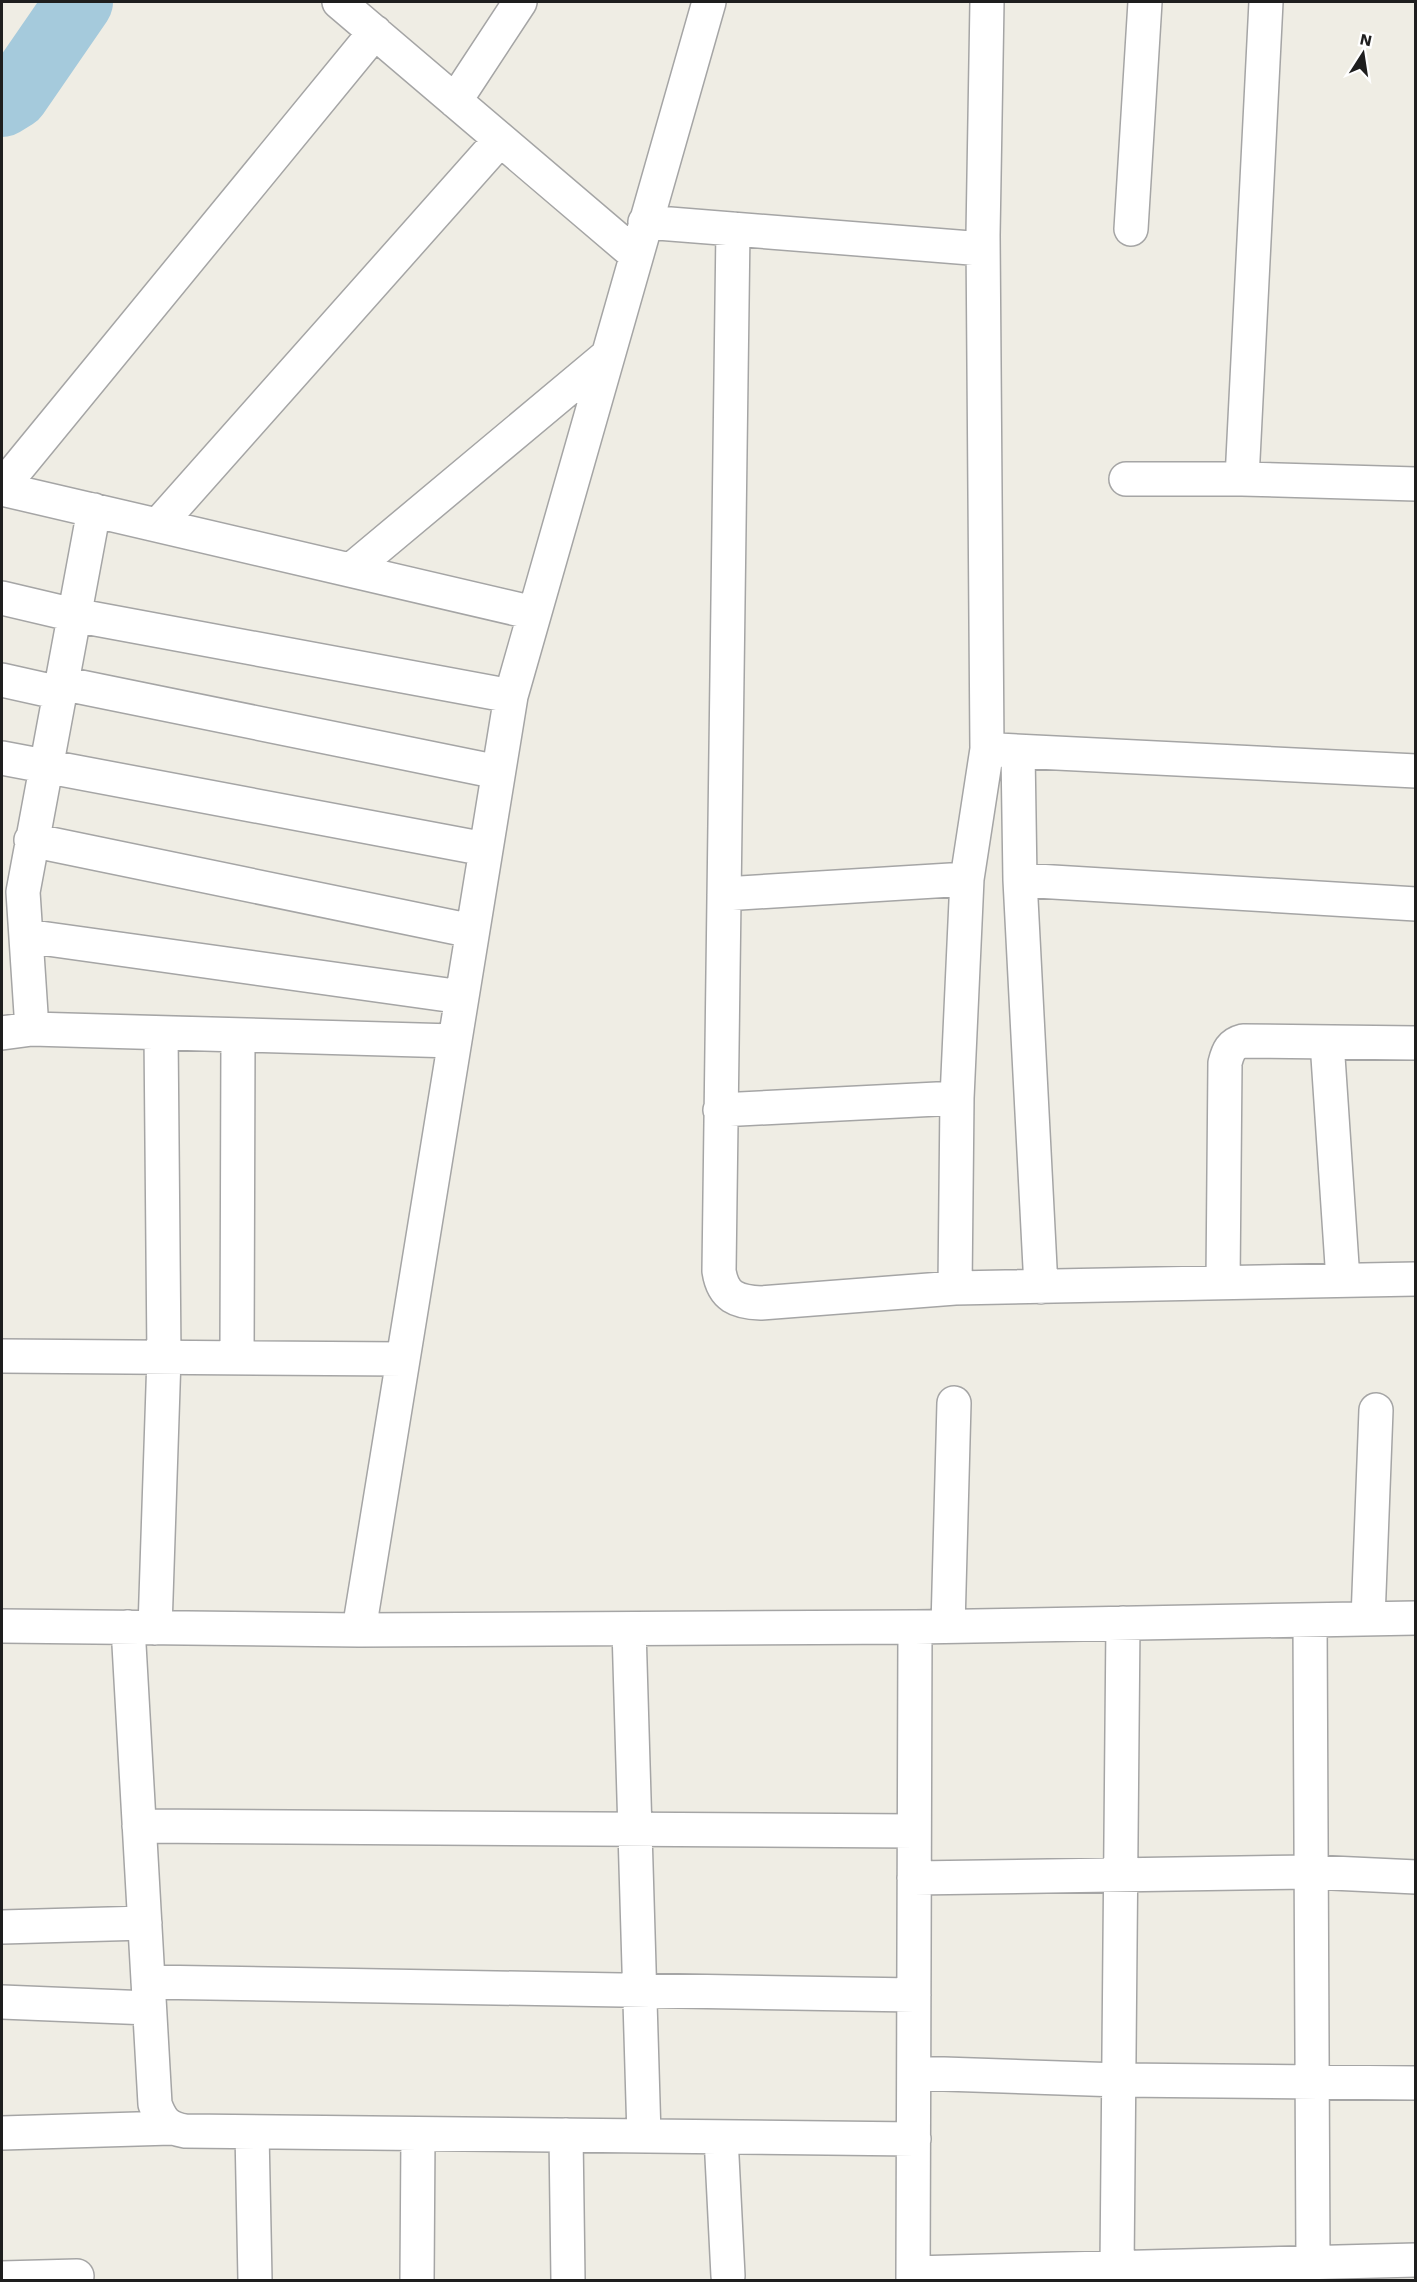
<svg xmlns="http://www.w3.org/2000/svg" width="1417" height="2282" font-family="'Work Sans',sans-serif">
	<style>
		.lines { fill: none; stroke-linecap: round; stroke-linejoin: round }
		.river { stroke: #a5cadc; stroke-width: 68 }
		.minor-casing { stroke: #a5a5a5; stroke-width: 36 }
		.minor { stroke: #fff; stroke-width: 33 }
	</style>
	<rect width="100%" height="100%" fill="#efede4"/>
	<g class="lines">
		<path class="river" d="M2 103 15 95 79 2"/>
		<defs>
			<path id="minor" d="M339 2 636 255
				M455 101 520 2
				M645 222 983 249
				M733 229 719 1271C723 1297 737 1302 761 1303L955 1288 1416 1279
				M1131 229 1145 2
				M1126 479H1242L1416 484
				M1242 479 1266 2
				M2 487 375 32
				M2 489 534 613
				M158 525 500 140
				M351 570 607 356
				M2 598 74 615 511 696
				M2 680 60 693
				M61 683 498 772
				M998 750 1416 771
				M1018 752 1020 880 1041 1287
				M2 758 485 849
				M31 840 472 931
				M1020 880 1416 904
				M724 894 967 879
				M26 936 462 997
				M32 1029 23 892 94 510
				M2 1033 32 1029 454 1041
				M1327 1042 1343 1280
				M720 1110 957 1098
				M1223 1282 1225 1063C1228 1051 1231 1044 1243 1041L1416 1043
				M955 1288 957 1098 967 879 987 749 983 235 987 2
				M2 1356 403 1359
				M237 1358 238 1035
				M1368 1619 1376 1410
				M1310 1620 1313 2263
				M2 1626 359 1630 915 1627 1416 1618
				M948 1626 954 1403
				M128 1627 155 2104C161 2121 167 2128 185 2131L914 2139
				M155 1628 164 1357 161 1033
				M629 1629 644 2136
				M359 1630 511 696 709 2
				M139 1826 914 1831
				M914 1878 1311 1872 1416 1877
				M2 1927 145 1923
				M148 1982 914 1995
				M2 2002 149 2008
				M914 2073 1119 2080 1416 2083
				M252 2132 255 2280
				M2 2133 171 2128
				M566 2135 568 2280
				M721 2137 728 2276
				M1117 2268 1123 1623
				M913 2273 1416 2260
				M2 2278 77 2276
				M417 2280 418 2134
				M913 2280 915 1627"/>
		</defs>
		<use href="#minor" class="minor-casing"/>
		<use href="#minor" class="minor"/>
	</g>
	<rect width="1417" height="2282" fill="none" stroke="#1e1e1e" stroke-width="6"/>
	<g transform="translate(1363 54) rotate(12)" stroke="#ffffff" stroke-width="4.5" paint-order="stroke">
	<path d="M0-4.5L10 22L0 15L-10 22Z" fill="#1e1e1e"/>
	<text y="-9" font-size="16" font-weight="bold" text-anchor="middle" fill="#1e1e1e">N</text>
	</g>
</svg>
